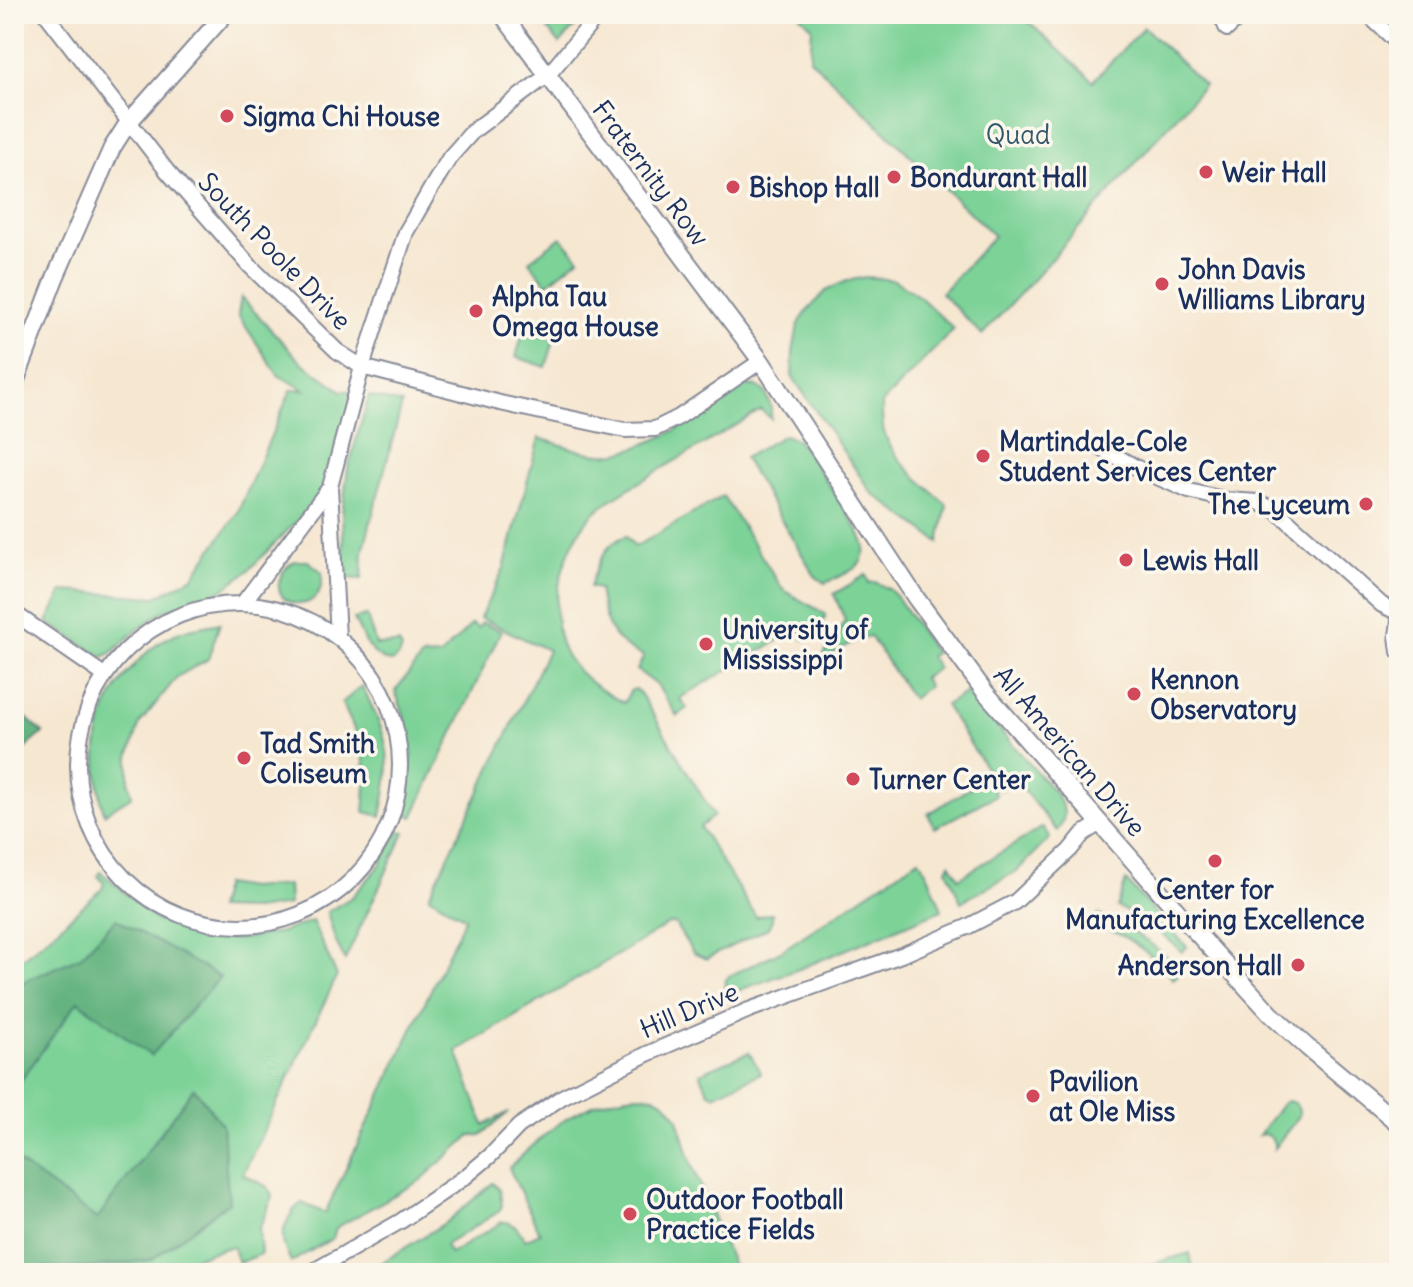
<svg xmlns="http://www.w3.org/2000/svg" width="1413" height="1287" font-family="Delius,sans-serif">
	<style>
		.green { fill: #7cd297; stroke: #4c807a; stroke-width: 2 }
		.forest { fill: #65b480; stroke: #40726f; stroke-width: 2 }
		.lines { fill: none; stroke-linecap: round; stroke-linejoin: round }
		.minor-casing { stroke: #888b98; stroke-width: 18 }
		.tertiary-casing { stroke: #888b98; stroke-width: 20 }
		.minor { stroke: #fff; stroke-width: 14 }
		.tertiary { stroke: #fff; stroke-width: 16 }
		.poi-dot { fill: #d1495b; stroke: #fbf7ec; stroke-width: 3 }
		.labels { text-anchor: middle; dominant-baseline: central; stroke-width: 7; stroke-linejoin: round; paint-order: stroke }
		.poi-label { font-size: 26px; font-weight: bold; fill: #1b2f5e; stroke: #fbf7ec; text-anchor: start }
		.park-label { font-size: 26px; fill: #33586c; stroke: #fbf7ec }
		.street-label { font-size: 26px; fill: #1b2f5e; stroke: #fbf7ec }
	</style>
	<rect width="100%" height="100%" fill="#fbf7ec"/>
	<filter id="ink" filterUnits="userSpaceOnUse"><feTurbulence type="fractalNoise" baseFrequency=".0125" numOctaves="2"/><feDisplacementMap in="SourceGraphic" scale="16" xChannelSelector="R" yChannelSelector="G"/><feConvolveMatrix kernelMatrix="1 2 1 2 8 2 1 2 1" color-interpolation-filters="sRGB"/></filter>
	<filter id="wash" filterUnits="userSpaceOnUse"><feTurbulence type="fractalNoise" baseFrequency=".006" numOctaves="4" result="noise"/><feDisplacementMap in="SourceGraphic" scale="32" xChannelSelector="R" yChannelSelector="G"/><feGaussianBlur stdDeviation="1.8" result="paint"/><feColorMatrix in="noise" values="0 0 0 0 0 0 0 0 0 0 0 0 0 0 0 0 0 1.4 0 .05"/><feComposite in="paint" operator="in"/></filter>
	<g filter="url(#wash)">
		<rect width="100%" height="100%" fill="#f6e7d1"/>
		<path class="green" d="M535 14H586L560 44Z
			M799 14H1020L1093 81 1144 27 1204 85 1039 273 982 335 941 293 994 236 810 59 812 27Z
			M561 237 579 258 547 284 529 261Z
			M866 277 894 280 920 297 954 329 882 403C882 411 882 420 883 428 889 458 926 485 947 505L939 542 871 492 792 376 793 352 798 325 807 311 828 289 847 281Z
			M241 297 300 361 342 391H356L330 487 247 572 217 593 162 612 132 634 113 652 103 657 47 622 63 591 156 597 192 578 238 512 291 390H305L278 375 238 315Z
			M524 329 554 340 546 367 516 357Z
			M743 386C748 386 753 385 758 387 769 391 772 409 771 419L761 410C726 431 691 452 656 472 636 485 613 496 595 512 563 542 542 620 568 658 583 680 602 691 624 703L630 691 636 689 642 696 714 816 700 827 756 917 772 913V920L768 928 706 959 693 953 675 924H669L457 1051 484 1125 509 1112 481 1135 470 1136 421 1180 336 1228 333 1238 291 1262C282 1243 279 1237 289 1218 293 1211 295 1207 302 1203L325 1213 465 918 429 896 548 650 480 618 504 568 539 438C561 444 588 456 611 454 631 452 675 432 691 421 709 409 724 395 743 386Z
			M369 396 402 404 363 551 362 579 345 578 342 514 348 468Z
			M784 435 796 439 803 447C814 464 864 532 865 548 865 550 862 558 862 560 855 572 837 577 825 583L815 576 744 458Z
			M723 496 782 588C796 600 812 604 826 615L818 631 804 640 796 630 680 698 687 708 677 716 657 685 637 670 644 656C610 643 604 622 599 589L590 587C596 568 604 543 626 536L635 547Z
			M296 561H308L322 572C326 618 270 608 280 579 283 570 288 564 296 561Z
			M866 575 869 583 875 582 889 589 897 597 935 653 930 656 938 668 923 678 928 686 912 699 870 636 853 642 820 661 845 620 834 594Z
			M367 616 376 645 399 644 402 649 399 656 392 662C370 659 363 637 354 619Z
			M220 623 208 659 177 677 140 723 129 757V783L132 796 104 814C91 757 92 713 133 667 147 650 167 635 189 629 199 627 210 625 220 623Z
			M482 623 501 631 413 817 406 813V805L412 754 405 718 395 691 422 657 440 656 472 624 478 628Z
			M362 686C372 707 384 729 387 752 390 773 385 796 381 816L364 812C370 765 362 743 342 703Z
			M967 692 1055 793C1065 808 1068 816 1057 831L1017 782 1020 779 1000 790 945 705Z
			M986 778 996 795 935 828 928 814Z
			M1043 827 1050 838 1017 871 961 902 947 869 950 863 959 878Z
			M399 831 405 832 345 960 335 940 327 912 352 897 378 868Z
			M919 859 929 877 942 910 799 969 728 994 725 988V981L729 976 781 951Z
			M101 872 156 920 200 933 236 940 281 932 312 921 337 976 243 1174 266 1186 273 1196 259 1229 261 1254 239 1263 232 1246 145 1273H14V965L46 939 102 889 104 883 98 876Z
			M1126 881 1187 947 1182 952C1161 932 1144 919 1117 907Z
			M224 884 249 888 288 885 289 905 255 910 217 909Z
			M1098 915C1131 928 1158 945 1180 973L1173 979C1152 954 1127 934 1096 925Z
			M749 1052 761 1073 714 1095 708 1091 700 1073Z
			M636 1095 654 1096 665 1102 677 1116 692 1165 736 1273H365L448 1221 493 1183 500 1191 502 1206 498 1212 445 1245 450 1254 502 1222C515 1221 519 1230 525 1240L540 1233 509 1168C550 1129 577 1101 636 1095Z
			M1287 1101C1296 1102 1300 1108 1299 1116L1274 1148C1275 1139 1267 1132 1259 1135L1282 1104Z
			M1190 1253 1194 1273H1120Z"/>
		<path class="forest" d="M22 714 43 733 14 758V718Z
			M116 919 220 977 151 1056 78 1001 14 1090V986L80 957Z
			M194 1088 222 1125 229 1202 151 1260 88 1268H14V1159L97 1219Z"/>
	</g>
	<g filter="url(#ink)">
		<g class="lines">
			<defs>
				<path id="minor" d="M46 14 167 171 250 266 337 351 362 367 500 403 625 430 655 429 679 417 761 361
					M1220 14 1227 29 1243 14
					M1367 14 1399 44
					M1099 447 1139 469 1189 491 1227 500 1258 502 1277 511 1382 605 1399 613
					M330 487 362 367 406 232 433 185 450 157 473 131 548 75 599 14
					M243 603 330 487 338 637
					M78 765a161 161 0 1 1 322 0a161 161 0 1 1-322 0Z
					M14 613 104 675
					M1399 621 1397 636 1399 652
					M310 1273 401 1221 465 1177 490 1156 519 1126 562 1097 647 1054 749 1010 904 954 967 927 1015 902 1070 850 1083 834 1100 823"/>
				<path id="tertiary" d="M502 14 761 361 916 598 985 692 1185 920 1271 1014 1307 1047 1399 1124
					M14 385 55 278 112 148 128 123 225 14"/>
			</defs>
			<use href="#minor" class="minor-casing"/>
			<use href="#tertiary" class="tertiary-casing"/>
			<use href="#minor" class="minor"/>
			<use href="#tertiary" class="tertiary"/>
		</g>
	</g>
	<g class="poi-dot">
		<circle cx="227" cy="116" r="8"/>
		<circle cx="1206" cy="172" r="8"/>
		<circle cx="894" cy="177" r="8"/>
		<circle cx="733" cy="187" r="8"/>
		<circle cx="1162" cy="284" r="8"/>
		<circle cx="476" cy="311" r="8"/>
		<circle cx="983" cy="456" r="8"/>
		<circle cx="1366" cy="504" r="8"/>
		<circle cx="1126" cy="560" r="8"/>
		<circle cx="706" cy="644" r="8"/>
		<circle cx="1134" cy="694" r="8"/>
		<circle cx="244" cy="758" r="8"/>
		<circle cx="853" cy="779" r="8"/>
		<circle cx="1215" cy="861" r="8"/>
		<circle cx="1298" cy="965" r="8"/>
		<circle cx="1033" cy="1096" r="8"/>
		<circle cx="630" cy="1214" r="8"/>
	</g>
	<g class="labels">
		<g class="poi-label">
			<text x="243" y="116">Sigma Chi House</text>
			<text x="1222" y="172">Weir Hall</text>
			<text x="910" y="177">Bondurant Hall</text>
			<text x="749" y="187">Bishop Hall</text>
			<text x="1178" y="269">John Davis<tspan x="1178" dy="30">Williams Library</tspan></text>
			<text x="492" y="296">Alpha Tau<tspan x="492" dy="30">Omega House</tspan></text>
			<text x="999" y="441">Martindale-Cole<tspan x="999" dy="30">Student Services Center</tspan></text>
			<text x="1350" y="504" text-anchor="end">The Lyceum</text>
			<text x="1142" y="560">Lewis Hall</text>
			<text x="722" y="629">University of<tspan x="722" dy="30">Mississippi</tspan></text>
			<text x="1150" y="679">Kennon<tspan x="1150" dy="30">Observatory</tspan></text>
			<text x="260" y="743">Tad Smith<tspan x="260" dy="30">Coliseum</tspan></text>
			<text x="869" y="779">Turner Center</text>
			<text x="1215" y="889" text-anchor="middle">Center for<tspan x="1215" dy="30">Manufacturing Excellence</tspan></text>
			<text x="1282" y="965" text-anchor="end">Anderson Hall</text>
			<text x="1049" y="1081">Pavilion<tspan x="1049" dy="30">at Ole Miss</tspan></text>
			<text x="646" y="1199">Outdoor Football<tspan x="646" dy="30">Practice Fields</tspan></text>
		</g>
		<g class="park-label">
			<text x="1018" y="134">Quad</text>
		</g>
		<g class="street-label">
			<text transform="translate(651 173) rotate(53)">Fraternity Row</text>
			<text transform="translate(275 251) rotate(46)">South Poole Drive</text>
			<text transform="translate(1070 751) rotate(49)">All American Drive</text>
			<text transform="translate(689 1010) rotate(-23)">Hill Drive</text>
		</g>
	</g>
	<rect width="1413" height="1287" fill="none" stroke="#fbf7ec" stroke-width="48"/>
</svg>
